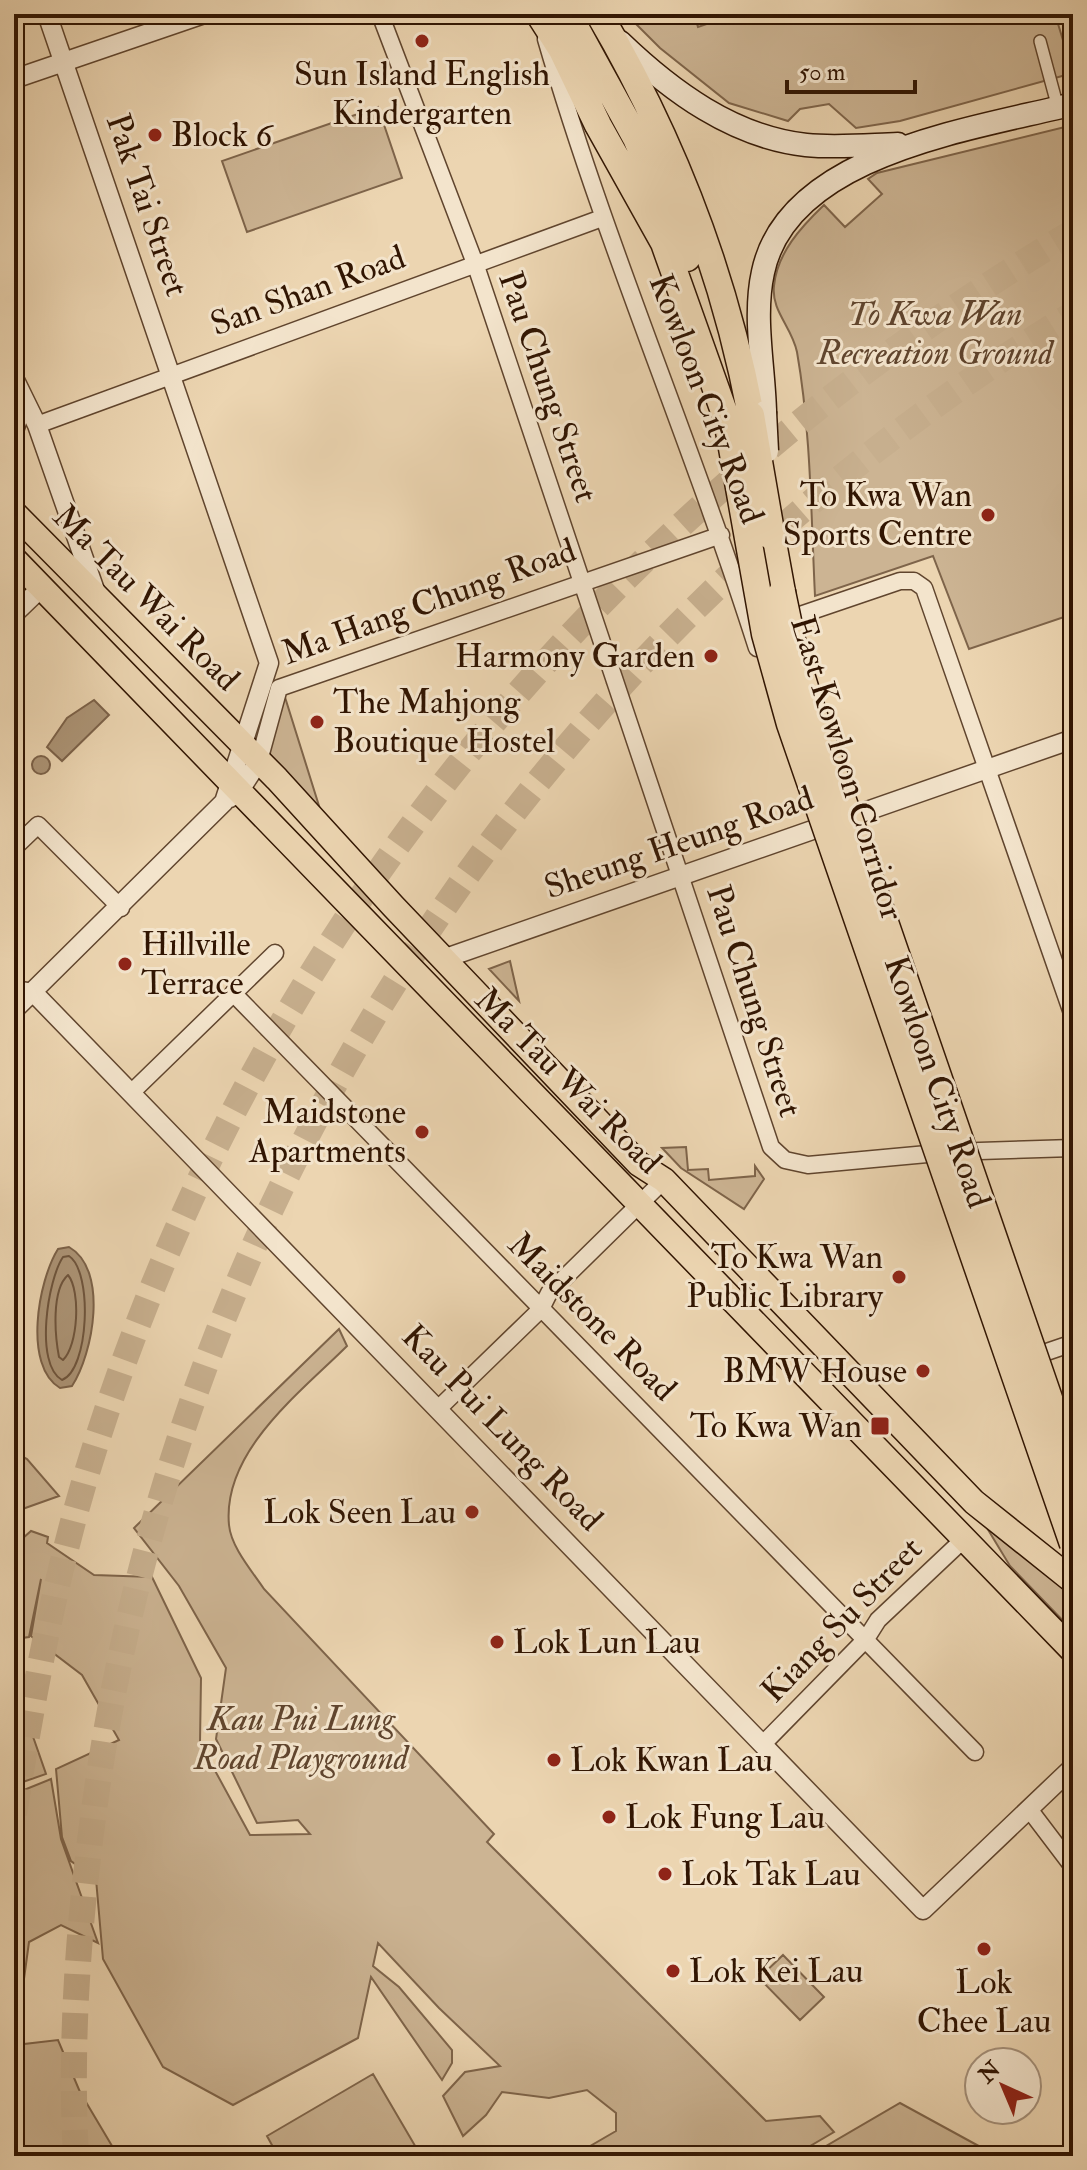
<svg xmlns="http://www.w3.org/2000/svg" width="1087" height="2170" font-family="'IM FELL Double Pica',serif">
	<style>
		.green { fill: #ccb493; stroke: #7e644a; stroke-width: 2 }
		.water { fill: #ac9476; stroke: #7b6148; stroke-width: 2 }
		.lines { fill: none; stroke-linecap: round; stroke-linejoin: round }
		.shore { stroke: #6e543c; stroke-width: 2 }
		.trunk-tunnel { stroke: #c7af8e; stroke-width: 26; stroke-dasharray: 26 13; stroke-linecap: butt }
		.pedestrian-casing { stroke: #60452e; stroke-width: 14 }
		.minor-casing { stroke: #60452e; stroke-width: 19 }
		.tertiary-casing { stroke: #60452e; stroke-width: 21 }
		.secondary-casing { stroke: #311502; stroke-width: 25 }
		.primary-casing { stroke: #311502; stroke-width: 27 }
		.trunk-casing { stroke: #311502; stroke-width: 29 }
		.pedestrian { stroke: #f3e4cc; stroke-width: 11 }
		.minor { stroke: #f3e4cc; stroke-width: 16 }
		.tertiary { stroke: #f3e4cc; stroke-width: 18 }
		.secondary { stroke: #f3e4cc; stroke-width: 22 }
		.primary { stroke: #ecd5b1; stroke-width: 24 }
		.trunk { stroke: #ecd5b1; stroke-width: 26 }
		.secondary-bridge-casing { stroke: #311502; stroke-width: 25; stroke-linecap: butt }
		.trunk-bridge-casing { stroke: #311502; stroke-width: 29; stroke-linecap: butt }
		.secondary-bridge { stroke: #f3e4cc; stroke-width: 22 }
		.trunk-bridge { stroke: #ecd5b1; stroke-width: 26 }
		.poi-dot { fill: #8f2418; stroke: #f3e4cc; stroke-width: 3 }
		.labels { text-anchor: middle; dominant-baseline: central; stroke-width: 6; stroke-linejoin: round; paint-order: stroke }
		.poi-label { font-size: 34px; fill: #311502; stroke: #f3e4cc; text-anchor: start }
		.street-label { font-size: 34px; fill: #311502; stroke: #f3e4cc }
		.park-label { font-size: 34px; font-style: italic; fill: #60452e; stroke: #f3e4cc }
	</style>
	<rect width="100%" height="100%" fill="#ecd5b1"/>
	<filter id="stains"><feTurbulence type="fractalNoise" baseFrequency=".0025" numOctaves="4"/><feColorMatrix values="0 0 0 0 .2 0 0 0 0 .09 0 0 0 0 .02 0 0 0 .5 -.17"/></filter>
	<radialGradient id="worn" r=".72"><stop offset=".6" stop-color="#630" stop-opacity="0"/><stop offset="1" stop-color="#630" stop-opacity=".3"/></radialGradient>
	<path class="green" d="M626 14H694L698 27 736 14H1055L1073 73 900 121 856 128 829 104 800 109 788 121 729 103 660 48Z
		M378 107 402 178 247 232 222 161Z
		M1073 125V614L969 649 933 556 815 596C811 515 811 432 797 352 792 327 771 311 774 286 777 253 801 227 824 205L845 227 882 194 868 179 877 173Z
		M284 694 325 825 263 758Z
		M510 961 519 1001 489 969Z
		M686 1147 688 1170 708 1169 709 1180 755 1176V1166L764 1179 744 1209 681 1168 662 1148Z
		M339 1329 347 1346C301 1392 222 1451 229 1525 231 1547 252 1571 264 1589L494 1834 487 1842 766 2121 820 2116 834 2132 793 2156H573L616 2131V2113L587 2090 549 2098 502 2092 486 2115 463 2136 443 2096 465 2072 500 2066 439 2008 378 1943 373 1966 399 1987 452 2050V2063L442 2080 371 1977 358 2038 233 2105 163 2067 103 1959 96 1879 71 1861 62 1837 56 1769 119 1740 82 1675 31 1636 41 1579 29 1637 14 1639V1546L31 1531 48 1537 47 1543 94 1575 152 1577 201 1678 200 1743 250 1835 310 1834 298 1820 257 1823 216 1739 226 1668 179 1586 134 1528Z
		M14 1452 27 1459 59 1496 14 1512Z
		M987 1528 1073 1595V1631L1010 1566Z
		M14 1682 46 1774 14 1785Z
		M51 1779 61 1839 98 1943 61 1925 29 1942 15 2045 58 2040 80 2092 118 2156H14V1794Z
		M783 1955 824 1997 800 2020 759 1978Z
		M373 2074 421 2156H278L267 2136Z
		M900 2103 997 2156H809Z"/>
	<path class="water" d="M94 700 109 715 62 761 47 747 67 718Z
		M32 765a9 9 0 1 1 18 0a9 9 0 1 1-18 0Z
		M69 1247C109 1270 93 1354 72 1386L60 1388C23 1366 38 1281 58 1249Z"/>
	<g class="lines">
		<path class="shore" d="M69 1256C93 1272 89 1370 62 1380 34 1364 48 1279 63 1257Z
			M68 1275C81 1291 78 1346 63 1360L59 1357C55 1336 51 1290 68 1275Z"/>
		<path class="trunk-tunnel" d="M14 1814C33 1696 54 1580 89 1466 251 938 602 514 1073 232
			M76 2156C69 2032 80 1905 98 1782 188 1175 548 632 1073 314"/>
		<defs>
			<path id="pedestrian" d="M1040 41 1058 108"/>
			<path id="minor" d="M380 14 476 266 771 1147 785 1160 808 1165 949 1152 1073 1148
				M546 39C606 246 692 443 757 648
				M37 425 602 218
				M14 434 19 419 18 390
				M793 634 795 623 803 614 900 581H914L924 588 1073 1016
				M279 688 721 535
				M259 761 279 688
				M14 848 38 825 121 908
				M14 989 33 992
				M233 993 975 1752
				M131 1093 275 953
				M1029 1358 1073 1343
				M439 1408 541 1309 549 1293 664 1180
				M763 1744 866 1639 878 1620 965 1538
				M1029 1809 1073 1867"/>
			<path id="tertiary" d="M14 79 204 14
				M14 378 37 425 96 593
				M14 614 41 588
				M230 798 240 790 259 761
				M443 959 1073 739
				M33 992 923 1910 1073 1767
				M14 1010 224 802 269 663 47 14"/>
			<path id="secondary" d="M620 42C671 91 733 137 806 145 836 148 868 145 898 144
				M765 412C764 367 753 317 763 272 788 153 975 129 1073 104"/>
			<path id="primary" d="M14 513 277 779 393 906 639 1164 664 1180 974 1502 1073 1581
				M14 559 1073 1651"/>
			<path id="trunk" d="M539 14 562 50 598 125 664 243 727 420
				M568 14 636 138 687 258
				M599 14C673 140 724 272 751 415
				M772 537 782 592"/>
		</defs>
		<use href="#pedestrian" class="pedestrian-casing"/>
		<use href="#minor" class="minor-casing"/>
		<use href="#tertiary" class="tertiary-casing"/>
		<use href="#secondary" class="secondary-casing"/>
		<use href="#primary" class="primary-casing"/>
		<use href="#trunk" class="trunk-casing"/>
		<use href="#pedestrian" class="pedestrian"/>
		<use href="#minor" class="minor"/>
		<use href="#tertiary" class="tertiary"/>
		<use href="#secondary" class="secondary"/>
		<use href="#primary" class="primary"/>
		<use href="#trunk" class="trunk"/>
		<defs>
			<path id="secondary-bridge" d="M765 412 767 451"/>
			<path id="trunk-bridge" d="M751 415 772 537
				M727 420 765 634 790 724 1073 1544
				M782 592 796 659 816 722 1073 1468"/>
		</defs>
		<use href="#secondary-bridge" class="secondary-bridge-casing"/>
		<use href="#trunk-bridge" class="trunk-bridge-casing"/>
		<use href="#secondary-bridge" class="secondary-bridge"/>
		<use href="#trunk-bridge" class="trunk-bridge"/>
	</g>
	<g class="poi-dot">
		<circle cx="422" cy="41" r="8"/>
		<circle cx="155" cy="135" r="8"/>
		<circle cx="988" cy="515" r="8"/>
		<circle cx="711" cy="656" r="8"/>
		<circle cx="317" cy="722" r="8"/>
		<circle cx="125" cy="964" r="8"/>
		<circle cx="422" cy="1132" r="8"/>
		<circle cx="899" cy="1277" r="8"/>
		<circle cx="923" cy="1371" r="8"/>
		<rect x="870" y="1416" width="20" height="20" rx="4"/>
		<circle cx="472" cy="1512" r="8"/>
		<circle cx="497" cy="1642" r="8"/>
		<circle cx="554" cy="1760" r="8"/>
		<circle cx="609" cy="1817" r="8"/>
		<circle cx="665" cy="1874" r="8"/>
		<circle cx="984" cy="1949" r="8"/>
		<circle cx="673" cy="1971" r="8"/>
	</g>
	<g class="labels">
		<g class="poi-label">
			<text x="422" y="74" text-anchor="middle">Sun Island English<tspan x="422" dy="39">Kindergarten</tspan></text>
			<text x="171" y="135">Block 6</text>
			<text x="972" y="495" text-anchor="end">To Kwa Wan<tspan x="972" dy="39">Sports Centre</tspan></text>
			<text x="695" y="656" text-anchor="end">Harmony Garden</text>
			<text x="333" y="702">The Mahjong<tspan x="333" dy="39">Boutique Hostel</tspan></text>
			<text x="141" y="944">Hillville<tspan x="141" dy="39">Terrace</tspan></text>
			<text x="406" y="1112" text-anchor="end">Maidstone<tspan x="406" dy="39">Apartments</tspan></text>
			<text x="883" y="1257" text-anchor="end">To Kwa Wan<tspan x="883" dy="39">Public Library</tspan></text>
			<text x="907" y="1371" text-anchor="end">BMW House</text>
			<text x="862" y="1426" text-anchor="end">To Kwa Wan</text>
			<text x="456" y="1512" text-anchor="end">Lok Seen Lau</text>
			<text x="513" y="1642">Lok Lun Lau</text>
			<text x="570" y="1760">Lok Kwan Lau</text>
			<text x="625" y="1817">Lok Fung Lau</text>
			<text x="681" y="1874">Lok Tak Lau</text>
			<text x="689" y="1971">Lok Kei Lau</text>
			<text x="984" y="1982" text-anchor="middle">Lok<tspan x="984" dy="39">Chee Lau</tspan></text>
		</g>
		<g class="street-label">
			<text transform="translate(147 205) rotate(71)">Pak Tai Street</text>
			<text transform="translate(308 291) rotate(-20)">San Shan Road</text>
			<text transform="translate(548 387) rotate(71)">Pau Chung Street</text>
			<text transform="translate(706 399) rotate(69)">Kowloon City Road</text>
			<text transform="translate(146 598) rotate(45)">Ma Tau Wai Road</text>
			<text transform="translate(429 602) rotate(-20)">Ma Hang Chung Road</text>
			<text transform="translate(847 768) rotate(73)">East Kowloon Corridor</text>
			<text transform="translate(679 843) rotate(-19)">Sheung Heung Road</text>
			<text transform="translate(754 1001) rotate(72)">Pau Chung Street</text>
			<text transform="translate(568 1081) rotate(45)">Ma Tau Wai Road</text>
			<text transform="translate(937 1082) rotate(71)">Kowloon City Road</text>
			<text transform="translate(592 1317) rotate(45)">Maidstone Road</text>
			<text transform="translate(502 1428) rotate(46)">Kau Pui Lung Road</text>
			<text transform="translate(842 1620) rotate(-46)">Kiang Su Street</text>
		</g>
		<g class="park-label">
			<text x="935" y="314">To Kwa Wan<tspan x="935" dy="39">Recreation Ground</tspan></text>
			<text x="301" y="1719">Kau Pui Lung<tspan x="301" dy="39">Road Playground</tspan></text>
		</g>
	</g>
	<rect width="1087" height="2170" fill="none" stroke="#ecd5b1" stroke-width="48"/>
	<rect x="16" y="16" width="1055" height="2138" fill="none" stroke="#311502" stroke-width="4"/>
	<rect x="24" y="24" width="1039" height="2122" fill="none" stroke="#311502" stroke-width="2"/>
	<g transform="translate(1003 2086) rotate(316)"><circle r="38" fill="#f3e4cc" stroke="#a5917b" stroke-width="2"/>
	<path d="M0-6L14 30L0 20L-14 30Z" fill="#8f2418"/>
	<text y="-12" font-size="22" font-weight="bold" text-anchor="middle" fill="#311502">N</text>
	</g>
	<path d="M787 80v12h128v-12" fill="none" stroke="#311502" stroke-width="4"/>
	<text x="799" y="80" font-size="24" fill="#311502" stroke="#f3e4cc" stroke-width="6" paint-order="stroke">50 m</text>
	<rect width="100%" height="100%" filter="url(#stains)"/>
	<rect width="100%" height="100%" fill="url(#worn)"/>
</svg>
